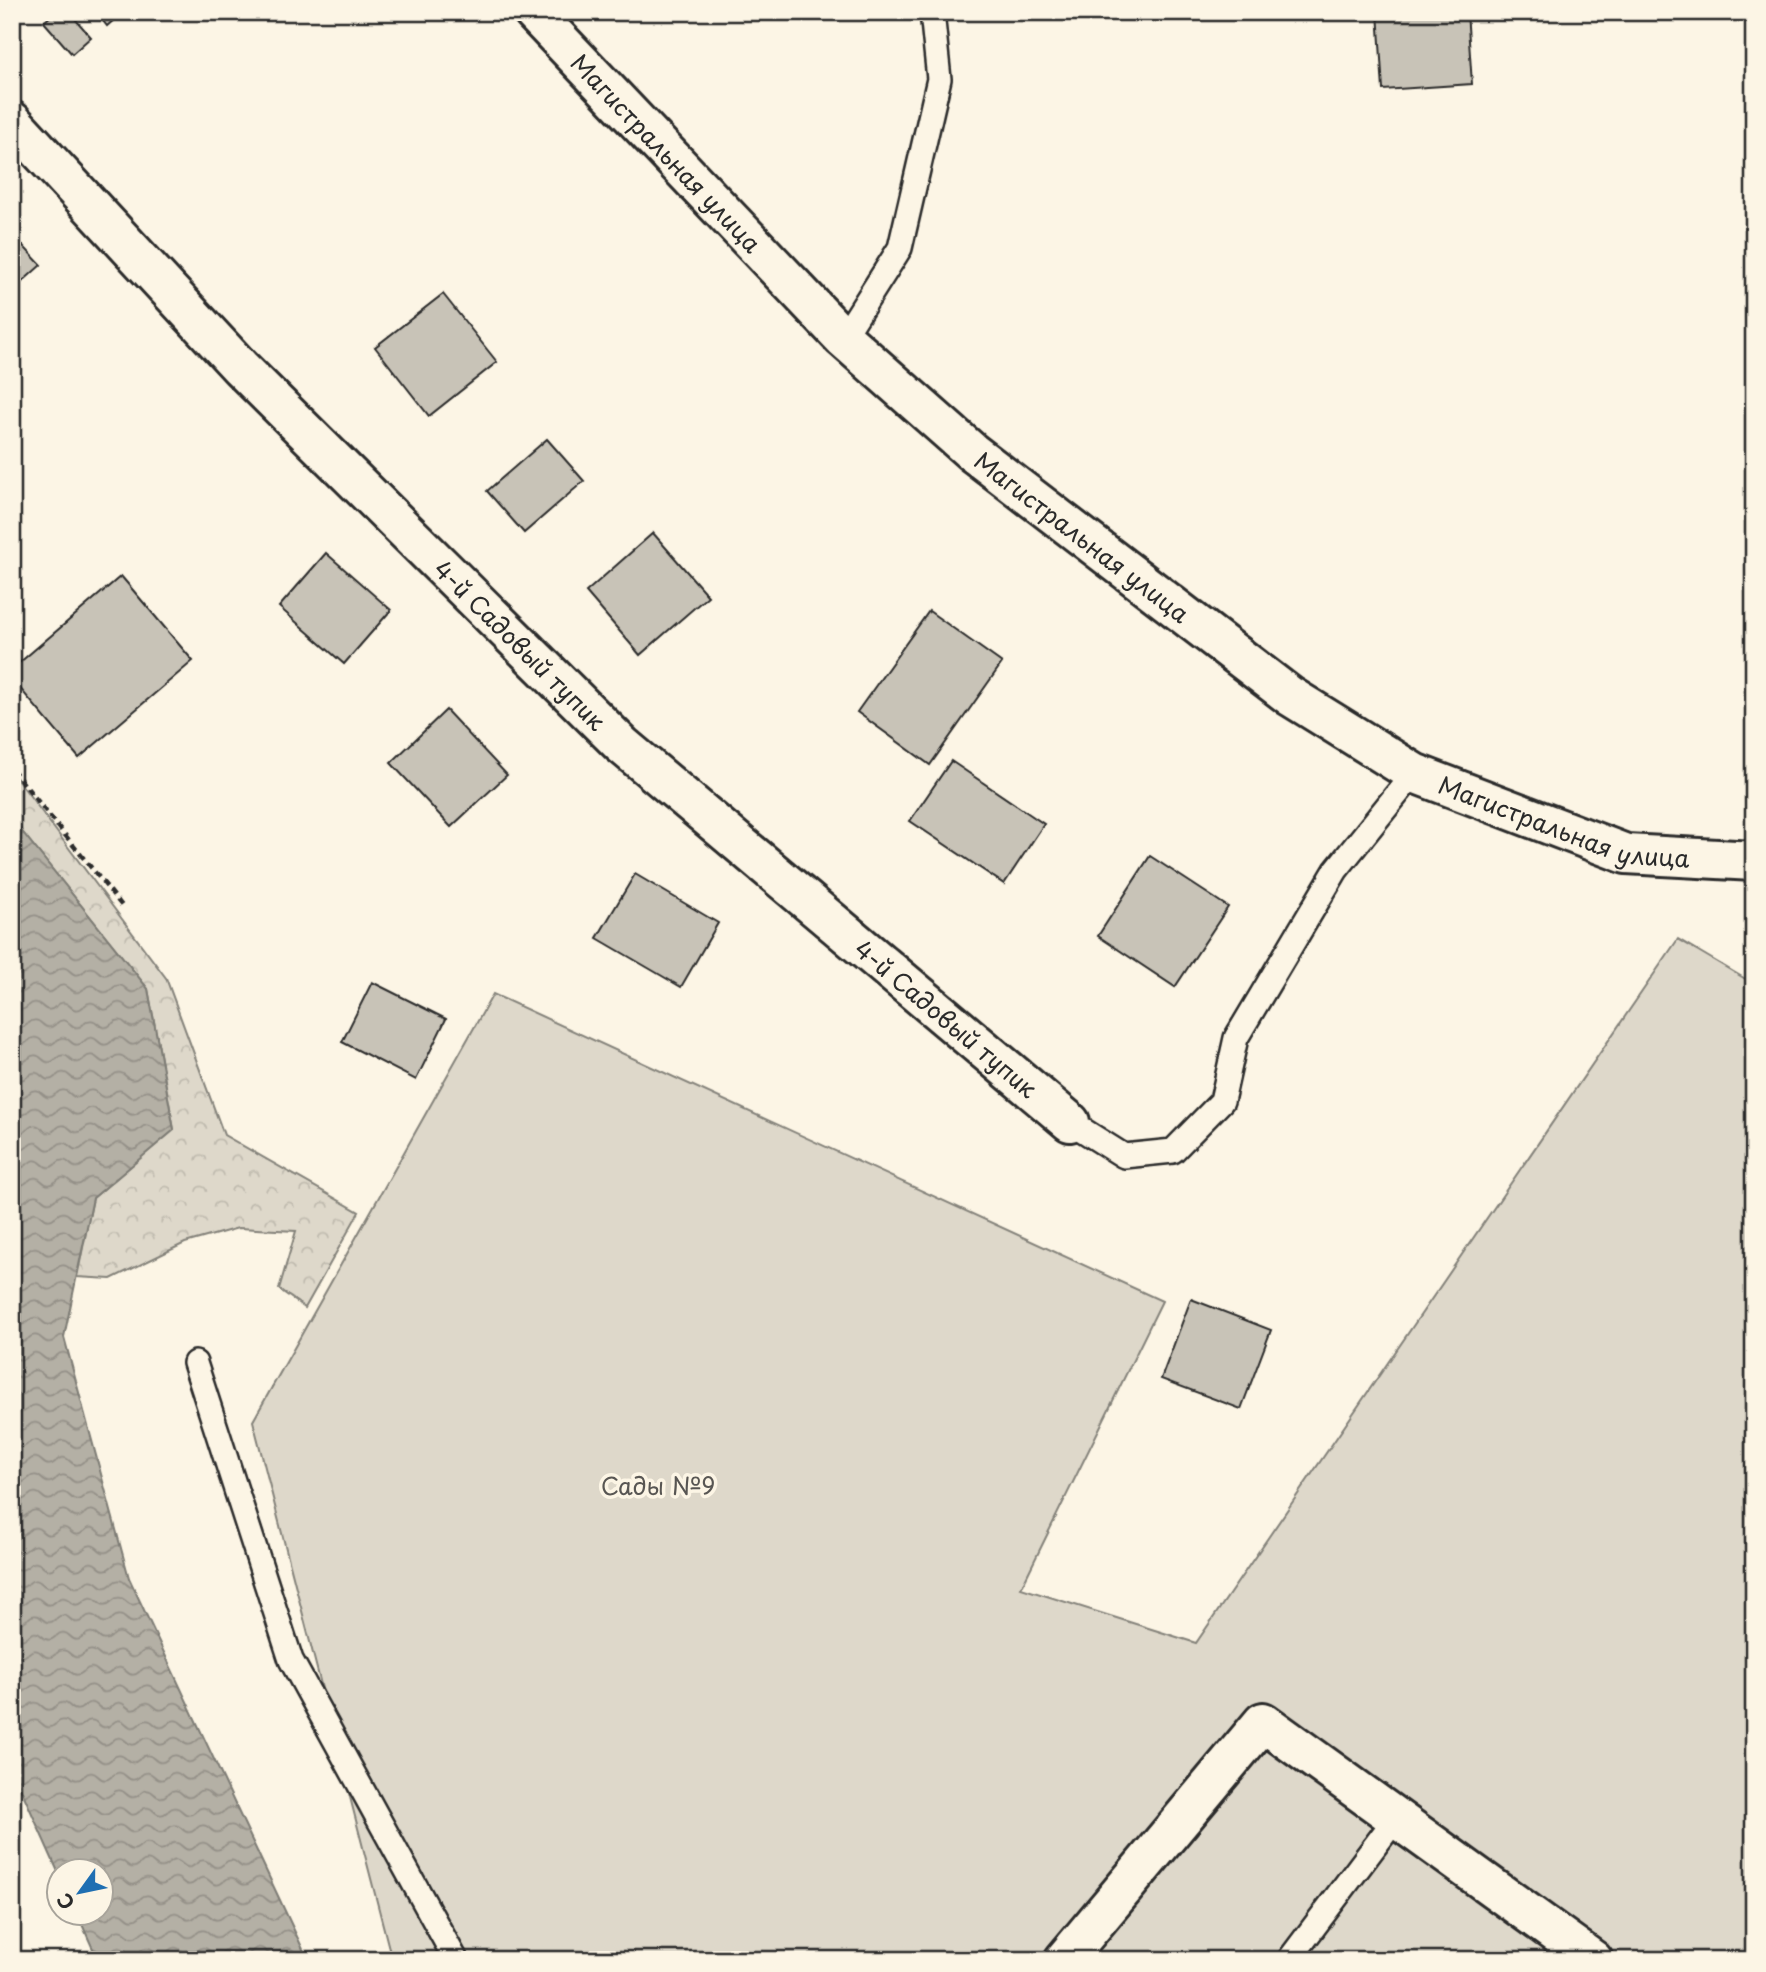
<svg xmlns="http://www.w3.org/2000/svg" width="1766" height="1972" font-family="'Playpen Sans',sans-serif">
	<style>
		.forest { fill: url(#forest-crowns); stroke: #84827a; stroke-width: 2 }
		.garden { fill: #ded8ca; stroke: #84827a; stroke-width: 2 }
		.water { fill: url(#water-waves); stroke: #7d7b74; stroke-width: 2 }
		.building { fill: #c8c3b7; stroke: #2b2b2b; stroke-width: 2 }
		.lines { fill: none; stroke-linecap: round; stroke-linejoin: round }
		.service-casing { stroke: #2b2b2b; stroke-width: 28 }
		.minor-casing { stroke: #2b2b2b; stroke-width: 44 }
		.tertiary-casing { stroke: #2b2b2b; stroke-width: 44 }
		.path { stroke: #2b2b2b; stroke-width: 4.5; stroke-dasharray: 7 5; stroke-linecap: butt }
		.service { stroke: #fcf5e5; stroke-width: 23 }
		.minor { stroke: #fcf5e5; stroke-width: 38 }
		.tertiary { stroke: #fcf5e5; stroke-width: 38 }
		.labels { text-anchor: middle; dominant-baseline: central; stroke-width: 7; stroke-linejoin: round; paint-order: stroke }
		.street-label { font-size: 24px; fill: #2b2b2b; stroke: #fcf5e5 }
		.park-label { font-size: 24px; fill: #585653; stroke: #fcf5e5 }
	</style>
	<defs>
		<pattern id="forest-crowns" width="20" height="18" patternUnits="userSpaceOnUse" patternTransform="scale(1.75)"><rect width="20" height="18" fill="#ded8ca"/><path d="M2 6a3 3 0 1 1 6 0M12 15a3 3 0 1 1 6 0" fill="none" stroke="#bfbaae"/></pattern>
		<pattern id="water-waves" width="16" height="10" patternUnits="userSpaceOnUse" patternTransform="scale(1.75)"><rect width="16" height="10" fill="#b4b0a5"/><path d="M0 5q4-4 8 0t8 0" fill="none" stroke="#938f87"/></pattern>
	</defs>
	<rect width="100%" height="100%" fill="#fcf5e5"/>
	<filter id="ink" filterUnits="userSpaceOnUse"><feTurbulence type="fractalNoise" baseFrequency=".0143" numOctaves="2"/><feDisplacementMap in="SourceGraphic" scale="14" xChannelSelector="R" yChannelSelector="G"/><feConvolveMatrix kernelMatrix="1 2 1 2 8 2 1 2 1" color-interpolation-filters="sRGB"/></filter>
	<g filter="url(#ink)">
		<path class="forest" d="M12 772 166 978 224 1135 359 1212 305 1308 279 1289 296 1231 238 1228 185 1243 111 1279 77 1277 93 1198 174 1129 148 989 12 819Z"/>
		<path class="garden" d="M1678 939 1754 984V1960H392L253 1421 493 994 1162 1301 1021 1588 1196 1643Z"/>
		<path class="water" d="M12 819 148 989 174 1130 93 1198 64 1337 129 1578 308 1960H94L93 1949 77 1913 102 1912V1870H60L59 1874 12 1769Z"/>
		<path class="building" d="M55 12H69L91 37 72 54 44 22Z
			M96 12H123L107 26Z
			M1378 12H1467L1472 84 1383 90Z
			M12 234 41 265 12 291Z
			M443 294 497 362 429 416 375 347Z
			M547 439 584 481 524 533 487 491Z
			M653 533 708 596 640 655 586 592Z
			M326 553 391 610 344 664 279 607Z
			M121 576 193 661 79 758 12 679V669Z
			M929 611 1002 663 930 765 857 712Z
			M446 710 507 775 451 827 391 763Z
			M951 761 1044 824 1004 884 910 821Z
			M1150 856 1228 907 1175 987 1098 936Z
			M635 874 718 923 681 987 597 938Z
			M372 982 446 1019 416 1080 342 1042Z
			M1191 1299 1271 1330 1241 1409 1161 1379Z"/>
		<g class="lines">
			<defs>
				<path id="service" d="M843 338 900 248 939 79 932 12
					M1070 1122 1124 1156 1173 1151 1222 1101 1236 1038 1336 870 1414 773
					M195 1363 291 1660 456 1960
					M1289 1960 1396 1818"/>
				<g id="minor">
					<path id="s1" d="M12 121 240 367 622 745 1070 1122"/>
					<path d="M1064 1960 1263 1722 1593 1960"/>
				</g>
				<g id="tertiary">
					<path id="s2" d="M533 12 843 338 972 452 1290 696 1414 773 1626 854 1754 861"/>
				</g>
			</defs>
			<use href="#service" class="service-casing"/>
			<use href="#minor" class="minor-casing"/>
			<use href="#tertiary" class="tertiary-casing"/>
			<path class="path" d="M12 769 122 906"/>
			<use href="#service" class="service"/>
			<use href="#minor" class="minor"/>
			<use href="#tertiary" class="tertiary"/>
		</g>
	</g>
	<g class="labels">
		<g class="street-label">
			<text stroke="none"><textPath href="#s2" startOffset="194">Магистральная улица</textPath></text>
			<text stroke="none"><textPath href="#s2" startOffset="761">Магистральная улица</textPath></text>
			<text stroke="none"><textPath href="#s1" startOffset="730">4-й Садовый тупик</textPath></text>
			<text stroke="none"><textPath href="#s2" startOffset="1328">Магистральная улица</textPath></text>
			<text stroke="none"><textPath href="#s1" startOffset="1297">4-й Садовый тупик</textPath></text>
		</g>
		<g class="park-label">
			<text x="658" y="1485">Сады №9</text>
		</g>
	</g>
	<rect width="1766" height="1972" fill="none" stroke="#fcf5e5" stroke-width="42"/>
	<rect x="21" y="21" width="1724" height="1930" fill="none" stroke="#2b2b2b" stroke-width="2.5" filter="url(#ink)"/>
	<g transform="translate(80 1892) rotate(237)"><circle r="33" fill="#fcf5e5" stroke="#a8a49b" stroke-width="2"/>
	<path d="M0-5L12 26L0 18L-12 26Z" fill="#1f6fb2"/>
	<text y="-10" font-size="19" font-weight="bold" text-anchor="middle" fill="#2b2b2b">С</text>
	</g>
</svg>
